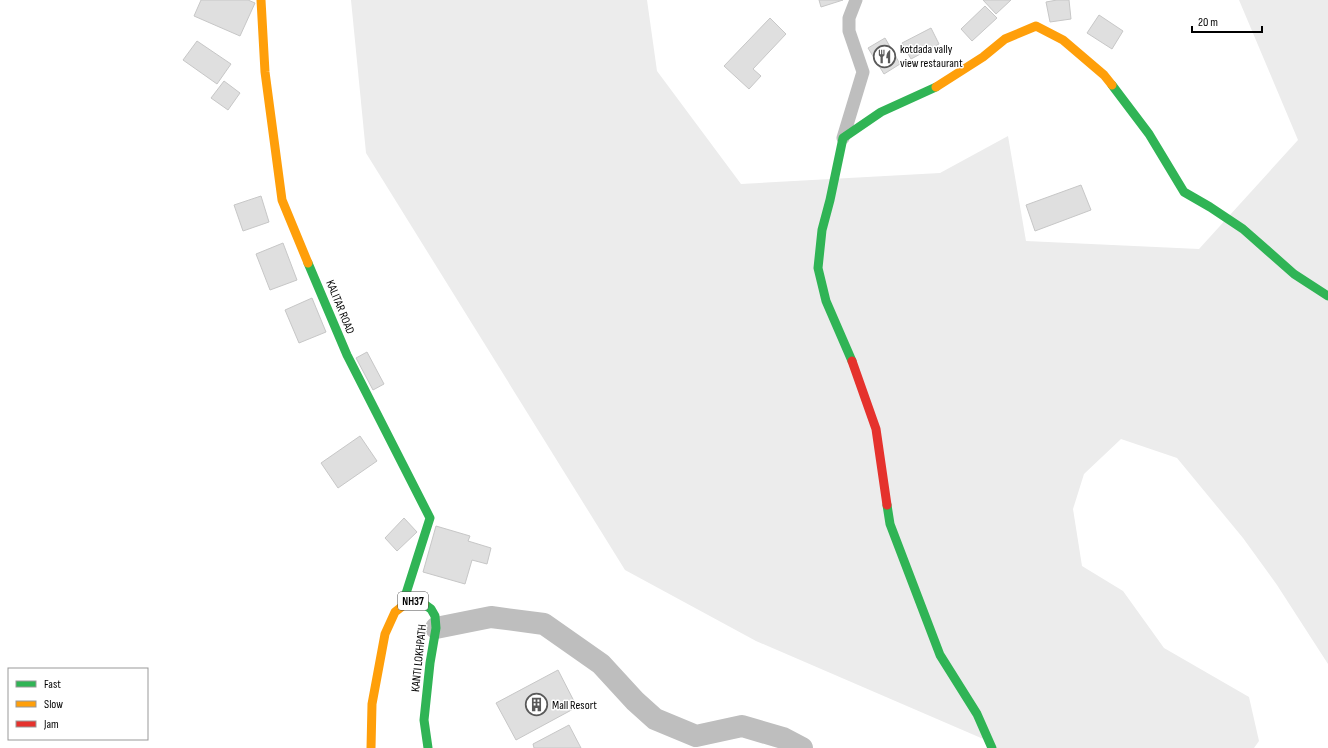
<svg xmlns="http://www.w3.org/2000/svg" width="1328" height="748" font-family="'Sofia Sans Condensed',sans-serif">
	<style>
		.green { fill: #ececec }
		.building { fill: #dfdfdf; stroke: #c7c7c7 }
		.lines { fill: none; stroke-linecap: round; stroke-linejoin: round }
		.lane { stroke: #bebebe; stroke-width: 13 }
		.street { stroke: #bebebe; stroke-width: 22 }
		.fast { stroke: #30b455; stroke-width: 9 }
		.slow { stroke: #ff9f0a; stroke-width: 9 }
		.jam { stroke: #e5322d; stroke-width: 9 }
		.labels { text-anchor: middle; dominant-baseline: central; stroke-width: 3; stroke-linejoin: round; paint-order: stroke }
		.shield { fill: #fff; stroke: #4c4c4c; stroke-width: 1 }
		.shield-label { font-size: 11px; font-weight: bold; fill: #000 }
		.poi-label { font-size: 12px; fill: #000; stroke: #fff; text-anchor: start }
		.street-label { font-size: 12px; fill: #000; stroke: #fff }
	</style>
	<rect width="100%" height="100%" fill="#fff"/>
	<path class="green" d="M351 0H647L657 71 741 184 940 173 1008 136 1026 241 1199 249 1298 140 1239 0H1328V664L1277 585 1243 538 1177 458 1121 439 1084 474 1073 509 1082 566 1123 591 1164 648 1249 697 1259 741 1254 748H991L988 741 756 641 625 570 366 153Z"/>
	<path class="building" d="M201 0H248L255 3 240 36 194 16Z
		M819 0H843L821 7Z
		M983 0H1011L996 14Z
		M1057 0H1069L1071 19 1050 22 1046 2Z
		M985 6 997 18 972 41 961 29Z
		M1099 15 1123 31 1112 49 1087 33Z
		M770 18 786 34 753 69 761 76 749 89 724 66Z
		M931 28 939 44 911 59 902 43Z
		M885 38 900 64 884 74 868 48Z
		M197 41 231 64 217 84 183 60Z
		M224 81 240 93 228 110 211 98Z
		M1081 185 1091 210 1035 231 1026 205Z
		M261 196 269 222 243 231 234 205Z
		M283 243 297 280 270 290 256 254Z
		M312 298 326 332 299 343 285 310Z
		M367 352 384 384 373 390 356 358Z
		M360 436 377 461 338 488 321 463Z
		M404 518 417 532 397 551 385 538Z
		M436 526 470 536 468 541 491 548 487 564 472 560 465 584 423 572Z
		M558 670 577 707 516 740 496 703Z
		M569 725 581 748H534L533 744Z"/>
	<g class="lines">
		<path class="lane" d="M843 138 863 72 849 31V18L856 0"/>
		<path class="street" d="M436 628 491 617 544 624 601 664 635 701 655 719 696 736 742 726 783 738 802 748"/>
		<path class="fast" d="M1112 85 1149 134 1184 192 1210 207 1243 229 1294 274 1328 296
			M308 263 347 355 430 518 402 606
			M852 361 826 301 818 268 822 230 830 200 843 138 881 112 936 87
			M887 505 890 524 940 655 977 714 992 748
			M424 604 431 609 435 616 436 628 430 663 424 720 428 748"/>
		<path class="slow" d="M261 0 265 72 282 200 308 263
			M936 87 983 57 1005 39 1036 26 1063 40 1104 75 1112 85
			M371 748 372 704 385 634 395 612 409 601 419 600 424 604"/>
		<path class="jam" d="M852 361 876 429 887 505"/>
	</g>
	<defs>
		<symbol id="restaurant-ring" viewBox="-11 -11 22 22"><circle r="9.5" fill="#fff" stroke="#595959" stroke-width="1.5"/><path d="M-5-6h1v4h1v-4h1v4h1v-4h1v5L-1.5 .5V6h-2V.5L-5-1ZM5-6V6H3V1.5H1.5Q1.5-4 5-6Z" fill="#595959"/></symbol>
		<symbol id="building-ring" viewBox="-11 -11 22 22"><circle r="9.5" fill="#fff" stroke="#595959" stroke-width="1.5"/><path d="M-4-6H4V6H1V3H-1V6H-4ZM-2.5-4.3h1.7v1.8h-1.7ZM.8-4.3h1.7v1.8H.8ZM-2.5-1h1.7V.8h-1.7ZM.8-1h1.7V.8H.8Z" fill="#595959"/></symbol>
	</defs>
	<g fill-rule="evenodd">
		<use href="#restaurant-ring" x="872" y="44" width="25" height="25"/>
		<use href="#building-ring" x="524" y="692" width="25" height="25"/>
	</g>
	<g class="labels">
		<rect class="shield" x="398" y="592" width="30" height="18" rx="3"/>
		<g class="shield-label">
			<text x="413" y="601">NH37</text>
		</g>
		<g class="poi-label">
			<text x="900" y="49">kotdada vally<tspan x="900" dy="14">view restaurant</tspan></text>
			<text x="552" y="705">Mall Resort</text>
		</g>
		<g class="street-label">
			<text transform="translate(340 307) rotate(68)">KALITAR ROAD</text>
			<text transform="translate(419 658) rotate(-84)">KANTI LOKHPATH</text>
		</g>
	</g>
	<rect x="8" y="668" width="140" height="72" fill="#ffffff" stroke="#999999"/>
	<rect x="16" y="681" width="20" height="6" fill="#30b455" stroke="#999999"/>
	<text x="44" y="688" font-size="12" fill="#000000">Fast</text>
	<rect x="16" y="701" width="20" height="6" fill="#ff9f0a" stroke="#999999"/>
	<text x="44" y="708" font-size="12" fill="#000000">Slow</text>
	<rect x="16" y="721" width="20" height="6" fill="#e5322d" stroke="#999999"/>
	<text x="44" y="728" font-size="12" fill="#000000">Jam</text>
	<path d="M1192 26v6h70v-6" fill="none" stroke="#000000" stroke-width="2"/>
	<text x="1198" y="26" font-size="12" fill="#000000" stroke="#ffffff" stroke-width="3" paint-order="stroke">20 m</text>
</svg>
